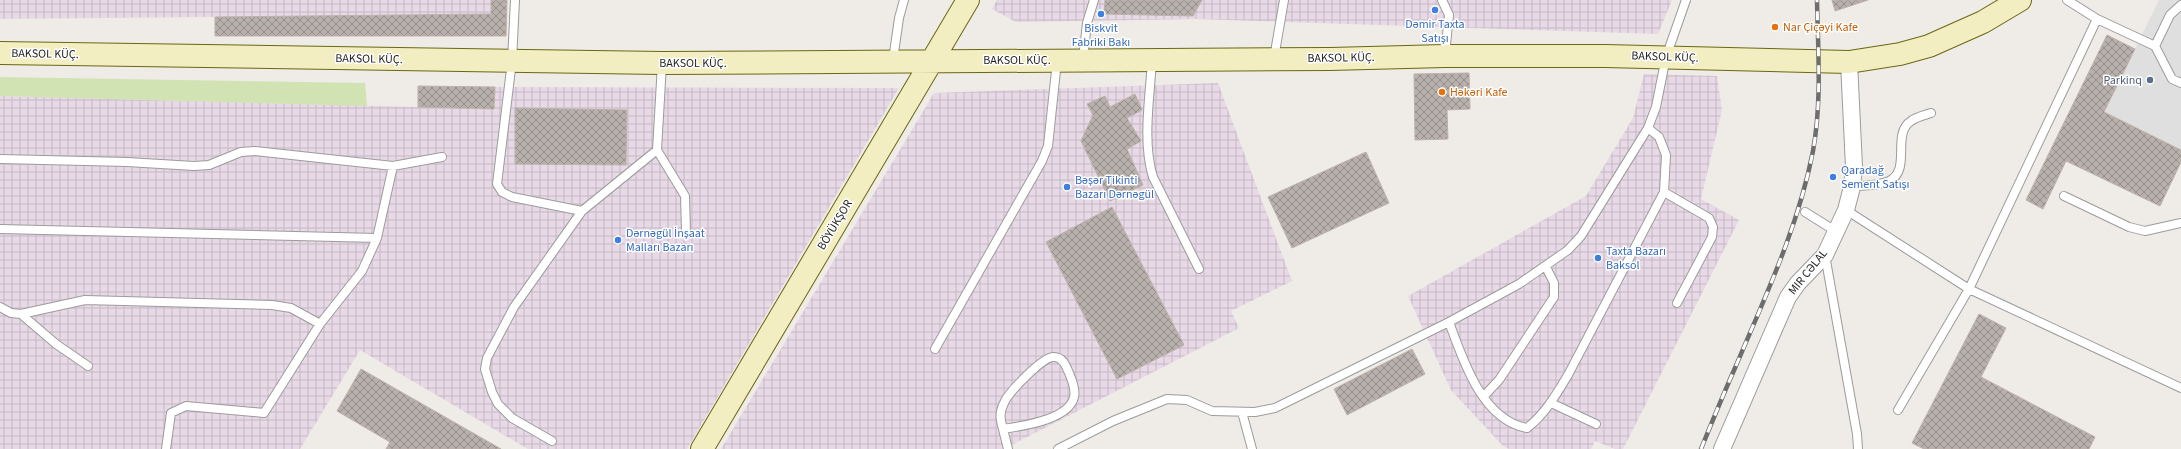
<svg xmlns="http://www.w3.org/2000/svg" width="2181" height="449" font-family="'Source Sans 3',sans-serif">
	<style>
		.industrial { fill: url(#industrial-grid) }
		.grass { fill: #d1e3b3 }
		.parking { fill: #dfdfdf }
		.building { fill: url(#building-cross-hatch); stroke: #bfb1ab }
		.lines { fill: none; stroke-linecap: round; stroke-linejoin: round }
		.lane-casing { stroke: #9c9c9c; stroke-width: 10 }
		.street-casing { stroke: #9c9c9c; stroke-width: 18 }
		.secondary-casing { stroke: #6a6812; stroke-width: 24 }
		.lane { stroke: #fff; stroke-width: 8 }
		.street { stroke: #fff; stroke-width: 16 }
		.secondary { stroke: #f2eec1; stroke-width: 22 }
		.rail-casing { stroke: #6d6d6d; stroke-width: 4.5 }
		.rail { stroke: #fff; stroke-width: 3; stroke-dasharray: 9; stroke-linecap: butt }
		.shop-dot { fill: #3f7fe0; stroke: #fff; stroke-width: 1.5 }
		.food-dot { fill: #e8710a; stroke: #fff; stroke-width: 1.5 }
		.service-dot { fill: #5c6f8a; stroke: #fff; stroke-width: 1.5 }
		.labels { text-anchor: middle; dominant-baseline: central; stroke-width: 3; stroke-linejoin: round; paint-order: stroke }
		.shop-label { font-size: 12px; fill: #366cbe; stroke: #fff; text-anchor: start }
		.food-label { font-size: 12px; fill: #c56008; stroke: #fff; text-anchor: start }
		.street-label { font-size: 12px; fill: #1f1f1f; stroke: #fff }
		.service-label { font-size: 12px; fill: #4e5e75; stroke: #fff; text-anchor: end }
	</style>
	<defs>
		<pattern id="industrial-grid" width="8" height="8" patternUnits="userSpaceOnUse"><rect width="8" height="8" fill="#e7d9e6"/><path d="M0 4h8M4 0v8" fill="none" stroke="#c6bac5"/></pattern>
		<pattern id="building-cross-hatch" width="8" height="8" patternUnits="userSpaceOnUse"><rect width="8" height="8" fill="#b8b0ad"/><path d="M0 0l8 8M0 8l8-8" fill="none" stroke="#958f8c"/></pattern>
	</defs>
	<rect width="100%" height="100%" fill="#efebe7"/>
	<path class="industrial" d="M0 0H491V14L0 19Z
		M997 0H1672L1658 34 1197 19 1016 22 992 9Z
		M1644 74 1717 76 1722 110 1701 199 1739 220 1623 449H1615L1595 441 1591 449H1509L1503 446 1451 390 1408 296 1586 196 1633 118Z
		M1218 83 1292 281 1231 311 1239 328 1004 449H721L934 93Z
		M495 87 899 88 687 449H528L360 350 300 449H0V96L494 109Z"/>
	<path class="grass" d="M0 77 365 83 367 106 0 96Z"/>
	<path class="parking" d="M2159 0H2181V150L2104 112Z"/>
	<path class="building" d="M491 0H507L506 36H215V17L491 14Z
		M1105 0H1202L1193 16 1104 14Z
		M1832 0H1868L1835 11Z
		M2107 35 2135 49 2104 112 2181 150V162L2160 206 2066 161 2043 209 2026 200Z
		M1469 73 1470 109 1447 110 1448 139 1415 140 1414 74Z
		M418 86 495 87 494 109 418 107Z
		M1135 94 1142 110 1127 118 1141 141 1127 149 1143 185 1110 201 1081 141 1093 115 1087 104 1105 96 1110 107Z
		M515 108 627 110 626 165 515 164Z
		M1366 152 1389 203 1292 248 1268 197Z
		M1112 207 1184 345 1117 379 1046 242Z
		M1979 314 2006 328 1981 377 2095 437 2089 449H1924L1912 443Z
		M1412 349 1425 374 1347 415 1334 389Z
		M361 369 501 449H386L390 442 337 411Z"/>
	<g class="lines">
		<defs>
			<path id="lane" d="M515 0 512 61 497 184 502 192 512 197 582 211
				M1442 0 1449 15 1445 55
				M2067 0 2097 19 2155 46
				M2181 5 2170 15 2155 46 2172 79 2181 83
				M1274 58 1284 0
				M1083 59 1087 23 1094 0
				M893 60 899 18 904 0
				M1152 60C1150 97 1142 142 1153 177L1199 269
				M657 150 662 64
				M0 159 127 162 194 166 209 165 241 152 255 151 393 166 442 157
				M1852 187C1863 185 1879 186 1889 181 1912 170 1891 134 1911 121 1916 117 1925 115 1931 113
				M1664 192 1709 218 1713 227 1712 237 1677 303
				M2064 196 2129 227 2145 231 2181 223
				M1846 210 1969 289 2181 388
				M1805 212 1837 232
				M0 229 377 238
				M1825 255 1857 434 1858 449
				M0 307 11 313 21 314 85 300 272 305 291 308 320 324
				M21 314 56 344 88 366
				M1449 322C1463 360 1482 420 1527 428 1545 414 1556 395 1568 375L1664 192 1666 155 1659 137 1648 128
				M935 349 1042 161 1048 146 1057 61
				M1484 396 1499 380 1554 297V283L1546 267
				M1551 403 1596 424
				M1898 410 1969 289 2097 19
				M1242 412 1252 449
				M1003 429C1000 419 999 413 1004 403 1008 393 1043 356 1054 357 1063 357 1066 366 1069 373 1072 380 1076 390 1074 397 1069 420 1021 426 1003 429L1008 449
				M552 441 512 418 498 404 492 392 485 369 487 358 514 307 582 211 657 150 685 196 686 231
				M166 449 171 413 186 406 264 413 320 324 362 271 377 238 393 166
				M1058 449 1113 421 1167 399 1187 400 1212 411 1255 412 1275 408 1449 322 1519 284 1568 250 1581 236 1648 128 1656 107 1666 57 1686 0"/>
			<path id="street" d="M1722 449 1788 297 1798 283 1825 255 1846 210 1852 187 1854 167 1849 62"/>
			<path id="secondary" d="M0 53 662 63 1330 59 1445 56H1605L1849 62 1900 54 1929 46 1983 22 2020 0
				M702 449 968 0"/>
		</defs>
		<use href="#lane" class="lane-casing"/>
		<use href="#street" class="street-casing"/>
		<use href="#secondary" class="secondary-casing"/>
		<use href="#lane" class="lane"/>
		<use href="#street" class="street"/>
		<use href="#secondary" class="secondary"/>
		<defs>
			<path id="rail" d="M1701 449C1712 422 1723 395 1735 368 1765 297 1798 228 1813 151 1822 101 1818 51 1817 0"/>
		</defs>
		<use href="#rail" class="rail-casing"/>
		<use href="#rail" class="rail"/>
	</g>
	<g class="shop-dot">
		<circle cx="1435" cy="10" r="4"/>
		<circle cx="1101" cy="14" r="4"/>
		<circle cx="1833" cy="177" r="4"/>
		<circle cx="1067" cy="187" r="4"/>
		<circle cx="618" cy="240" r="4"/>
		<circle cx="1598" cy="258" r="4"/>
	</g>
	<g class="food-dot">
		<circle cx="1775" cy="27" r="4"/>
		<circle cx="1442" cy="92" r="4"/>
	</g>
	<circle class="service-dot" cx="2150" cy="80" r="4"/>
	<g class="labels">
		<g class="shop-label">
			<text x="1435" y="24" text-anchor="middle">Dəmir Taxta<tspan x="1435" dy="14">Satışı</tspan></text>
			<text x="1101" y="28" text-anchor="middle">Biskvit<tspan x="1101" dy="14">Fabriki Bakı</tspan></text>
			<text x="1841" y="170">Qaradağ<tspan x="1841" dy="14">Sement Satışı</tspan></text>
			<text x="1075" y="180">Bəşər Tikinti<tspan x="1075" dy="14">Bazarı Dərnəgül</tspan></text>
			<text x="626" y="233">Dərnəgül İnşaat<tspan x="626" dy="14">Malları Bazarı</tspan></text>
			<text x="1606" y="251">Taxta Bazarı<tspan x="1606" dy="14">Baksol</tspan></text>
		</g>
		<g class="food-label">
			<text x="1783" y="27">Nar Çiçəyi Kafe</text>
			<text x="1450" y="92">Həkəri Kafe</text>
		</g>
		<g class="street-label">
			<text transform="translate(45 54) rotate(1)">BAKSOL KÜÇ.</text>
			<text transform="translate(1665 57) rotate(2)">BAKSOL KÜÇ.</text>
			<text transform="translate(1341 58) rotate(-1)">BAKSOL KÜÇ.</text>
			<text transform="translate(369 59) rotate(1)">BAKSOL KÜÇ.</text>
			<text x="1017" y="60">BAKSOL KÜÇ.</text>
			<text x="693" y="63">BAKSOL KÜÇ.</text>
			<text transform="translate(835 225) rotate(-59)">BÖYÜKŞOR</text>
			<text transform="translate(1808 272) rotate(-51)">MIR CƏLAL</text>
		</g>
		<g class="service-label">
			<text x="2142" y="80">Parkinq</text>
		</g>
	</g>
</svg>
